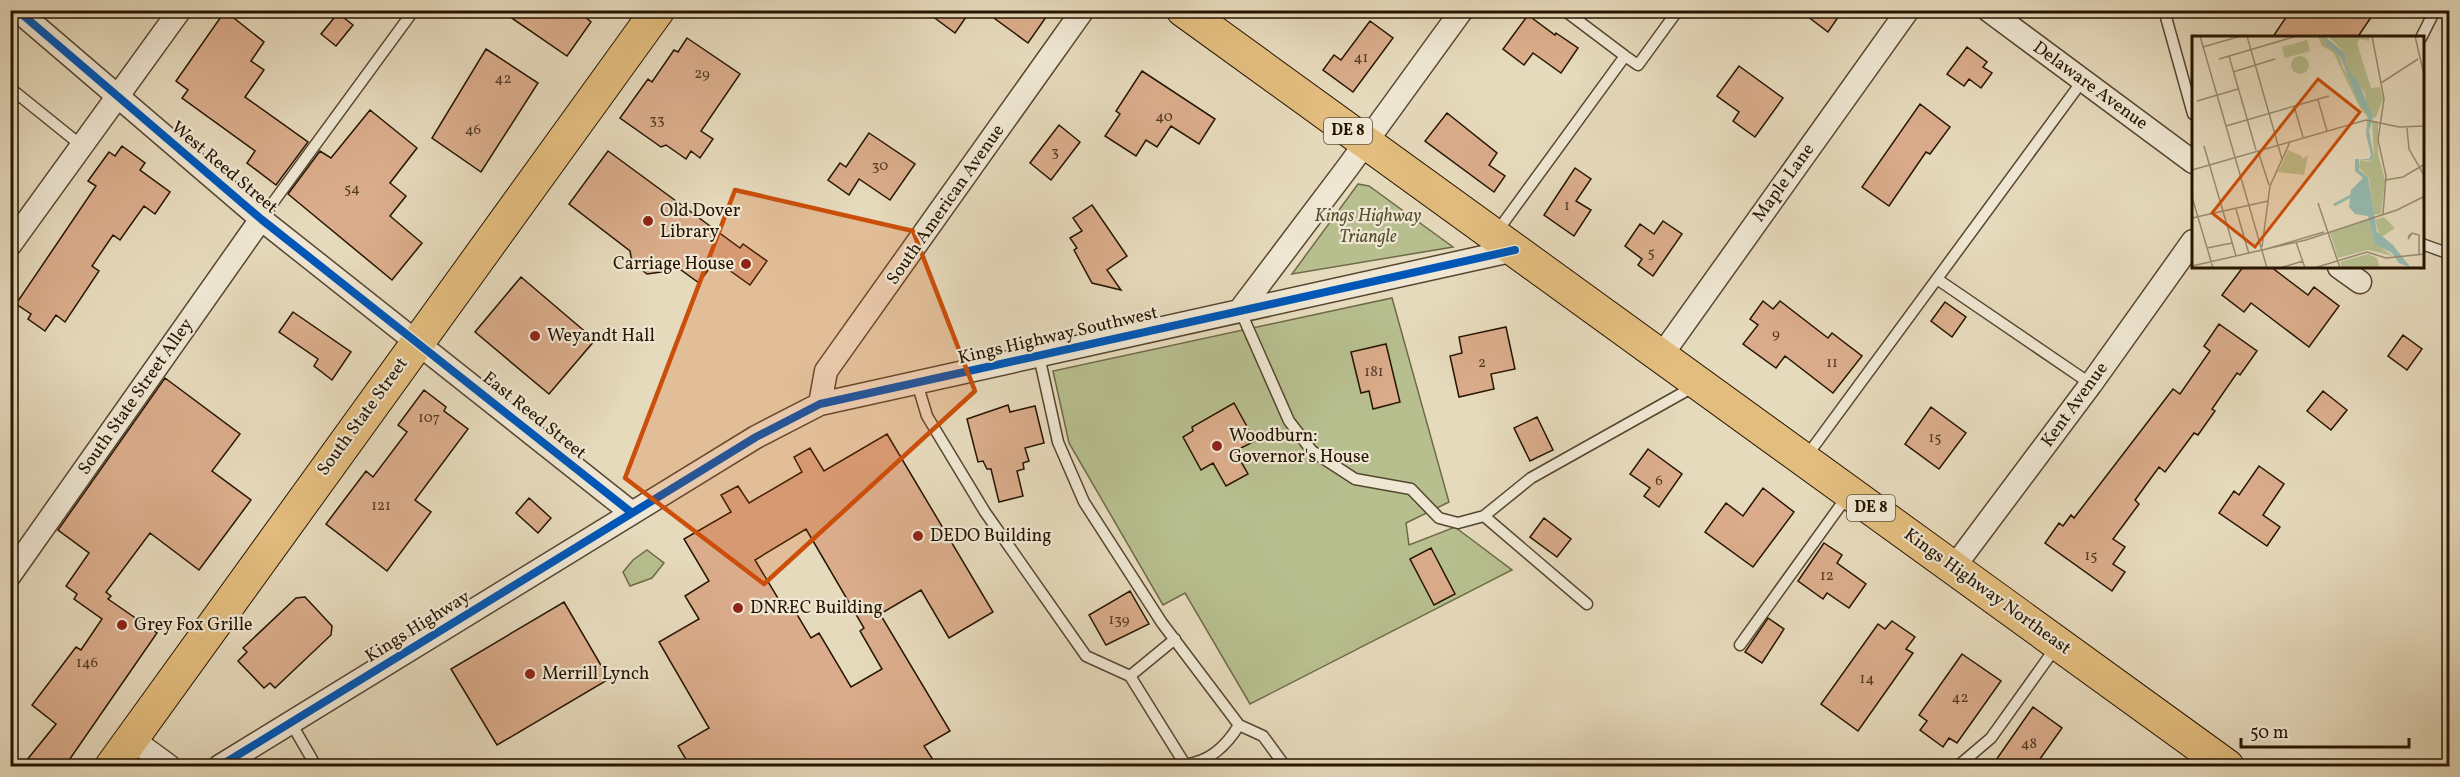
<svg xmlns="http://www.w3.org/2000/svg" width="2460" height="777" font-family="Vollkorn,serif">
	<style>
		.green { fill: #b7bf8f; stroke: #6e6a48; stroke-width: 1.5 }
		.building { fill: #daac8b; stroke: #261400; stroke-width: 1.5; fill-rule: evenodd }
		.lines { fill: none; stroke-linecap: round; stroke-linejoin: round }
		.lane-casing { stroke: #56462f; stroke-width: 13 }
		.street-casing { stroke: #56462f; stroke-width: 25 }
		.primary-casing { stroke: #261400; stroke-width: 35 }
		.highway-casing { stroke: #261400; stroke-width: 35 }
		.lane { stroke: #efe7d3; stroke-width: 10 }
		.street { stroke: #efe7d3; stroke-width: 22 }
		.primary { stroke: #e3bd7e; stroke-width: 33 }
		.highway { stroke: #e3bd7e; stroke-width: 33 }
		.cycleway-casing { stroke: #efe7d3; stroke-width: 11 }
		.cycleway { stroke: #0057b8; stroke-width: 8 }
		.marked { fill: #cb4f0a; fill-opacity: 0.2; stroke: #cb4f0a; stroke-width: 4.5; stroke-linejoin: round }
		.poi-dot { fill: #8f2418; stroke: #efe7d3; stroke-width: 2 }
		.labels { text-anchor: middle; dominant-baseline: central; stroke-width: 4.5; stroke-linejoin: round; paint-order: stroke }
		.number-label { font-size: 15px; fill: #533a23 }
		.shield { fill: #efe7d3; stroke: #62533f; stroke-width: 1.5 }
		.shield-label { font-size: 16px; font-weight: bold; fill: #261400 }
		.street-label { font-size: 18px; fill: #261400; stroke: #efe7d3 }
		.poi-label { font-size: 18px; fill: #261400; stroke: #efe7d3; text-anchor: start }
		.park-label { font-size: 18px; font-style: italic; fill: #595032; stroke: #efe7d3 }
		.inset-river { fill: none; stroke: #96bbb1; stroke-width: 3 }
		.inset-road { fill: none; stroke: #998b71; stroke-width: 1.5 }
		.view { fill: #cb4f0a; fill-opacity: 0.15; stroke: #cb4f0a; stroke-width: 3 }
		.inset-edge { fill: none; stroke: #261400; stroke-width: 3 }
	</style>
	<rect width="100%" height="100%" fill="#e6dabc"/>
	<filter id="stains"><feTurbulence type="fractalNoise" baseFrequency=".00333" numOctaves="4"/><feColorMatrix values="0 0 0 0 .2 0 0 0 0 .09 0 0 0 0 .02 0 0 0 .5 -.17"/></filter>
	<radialGradient id="worn" r=".72"><stop offset=".6" stop-color="#630" stop-opacity="0"/><stop offset="1" stop-color="#630" stop-opacity=".3"/></radialGradient>
	<path class="green" d="M1358 184 1369 186 1453 247 1292 274Z
		M1392 298 1449 502 1406 523 1409 545 1455 527 1512 570 1250 704 1185 593 1163 605 1069 443 1053 371Z
		M647 550 664 563 652 578 630 586 623 572 633 560Z"/>
	<path class="building" d="M500 10H577L591 22 567 56Z
		M924 10H971L955 33Z
		M983 10H1051L1028 43Z
		M1799 10H1843L1828 32Z
		M2291 10H2376L2357 38H2272Z
		M225 11 264 42 251 61 264 70 245 97 308 142 276 185 247 163 255 151 182 98 188 90 176 81Z
		M338 13 353 25 336 46 321 34Z
		M1528 15 1555 35 1556 33 1578 48 1561 73 1533 53 1524 65 1503 49Z
		M1370 21 1393 38 1353 92 1323 70 1334 55 1341 60Z
		M687 38 740 74 701 131 713 139 700 158 691 151 686 159 666 145 661 147 620 118 648 79 652 82 674 50 678 52Z
		M1967 47 1987 62 1983 67 1992 73 1981 88 1969 79 1964 86 1947 74Z
		M486 49 538 83 481 172 432 138Z
		M1739 66 1783 98 1755 137 1733 121 1739 112 1717 96Z
		M1142 71 1215 119 1199 144 1171 126 1157 147 1146 140 1136 156 1105 136 1120 114 1116 111Z
		M1920 104 1950 127 1930 154 1926 152 1889 206 1862 187Z
		M370 110 417 148 390 183 406 196 390 216 422 243 392 280 288 194 320 151 331 158Z
		M1447 113 1497 153 1489 165 1505 176 1494 192 1425 141Z
		M1059 125 1080 142 1051 180 1030 163Z
		M869 133 915 164 890 200 859 179 849 195 828 180 840 163 846 167Z
		M122 146 145 163 140 170 170 192 155 214 144 206 120 240 113 235 92 266 99 271 65 322 56 315 45 331 28 319 31 314 16 304 96 186 88 181 109 152 115 156Z
		M608 151 740 248 743 244 767 261 750 285 715 260 699 283 670 262 661 272 647 274 632 262 630 251 569 204Z
		M1575 168 1591 179 1576 201 1591 210 1574 236 1544 215Z
		M1092 205 1127 256 1107 270 1121 290 1092 283 1074 250 1077 248 1070 238 1082 231 1073 218Z
		M1663 221 1682 234 1653 276 1638 265 1642 259 1625 246 1640 224 1654 234Z
		M2243 267H2271L2308 295 2314 287 2339 306 2309 347 2251 303 2244 312 2222 295Z
		M521 277 595 340 549 394 475 332Z
		M1763 301 1773 309 1780 301 1828 338 1832 333 1862 356 1833 393 1785 356 1776 368 1743 344 1758 325 1750 319Z
		M1945 302 1966 317 1952 337 1931 321Z
		M293 312 351 352 332 380 314 366 318 359 279 332Z
		M2219 324 2257 351 2240 375 2237 373 2212 409 2215 411 2198 435 2194 433 2165 472 2159 467 2135 500 2139 504 2113 539 2125 547 2113 564 2125 572 2112 591 2045 543 2059 523 2063 526 2071 515 2074 518 2173 389 2180 394 2210 351 2204 346Z
		M1506 327 1515 369 1491 374 1494 389 1459 397 1450 356 1462 353 1459 337Z
		M2403 335 2422 349 2407 370 2388 356Z
		M1386 344 1400 402 1373 409 1369 391 1361 393 1351 352Z
		M165 378 240 434 212 471 251 500 199 570 150 533 106 592 111 596 108 599 157 633 65 766H22L56 724 32 705 76 647 81 650 102 619 74 599 77 594 66 586 89 553 58 530Z
		M424 390 446 407 444 411 468 429 415 500 431 512 387 571 326 524 366 471 373 477 407 432 398 425Z
		M2323 391 2347 410 2331 430 2307 411Z
		M1234 403 1255 441 1235 451 1248 474 1226 486 1213 463 1201 470 1183 437 1193 431 1192 427Z
		M1008 405 1010 412 1035 406 1044 443 1025 448 1029 461 1023 463 1024 469 1017 471 1023 496 999 502 991 469H987L983 461 978 462 967 419Z
		M1931 407 1966 433 1939 469 1905 444Z
		M1537 417 1553 450 1530 461 1514 428Z
		M887 434 993 612 949 638 921 590 880 614 950 731 924 746 937 766H690L678 746 709 728 659 642 699 619 685 596 709 581 684 539 731 512 721 495 738 486 749 503 802 472 794 457 810 448 824 471ZM806 529 864 628 860 631 882 669 851 687 819 633 811 638 792 606 785 610 755 560Z
		M1648 449 1682 474 1659 507 1644 496 1650 488 1630 474Z
		M2259 466 2284 484 2263 515 2280 527 2267 546 2219 513 2234 491 2239 495Z
		M1763 488 1794 512 1753 567 1705 532 1726 503 1743 516Z
		M529 498 551 518 538 533 516 513Z
		M1544 518 1571 539 1557 557 1530 537Z
		M1824 543 1842 555 1837 563 1866 584 1849 608 1827 593 1823 599 1798 581Z
		M1431 548 1455 594 1434 605 1410 559Z
		M1130 591 1149 624 1106 645 1089 615Z
		M305 597 332 626 331 635 275 688 270 683 264 688 238 661 247 652 243 648 296 598Z
		M564 602 609 679 497 745 451 669Z
		M1768 618 1784 629 1762 663 1745 652Z
		M1892 621 1915 637 1906 649 1913 653 1858 731 1821 704 1878 624 1885 629Z
		M1962 654 2001 681 1957 743 1949 738 1943 747 1920 730 1927 721 1919 715Z
		M2033 707 2062 728 2035 766H2005L1996 760Z"/>
	<g class="lines">
		<defs>
			<path id="lane" d="M1564 10 1625 56
				M2164 10 2193 114
				M2421 38 2435 10
				M10 88 82 146
				M261 219 414 10
				M1496 233 1625 56 1638 65 1678 10
				M2422 244 2450 254
				M1937 279 2091 384
				M1240 310 1289 421 1312 451 1355 479 1411 489 1439 518 1458 523 1484 516 1531 478 1695 386
				M1039 356 1058 442 1084 502 1162 623 1239 725 1263 736 1285 766
				M917 383 927 416 985 512 1086 656 1130 676 1186 766
				M1806 457 2083 80
				M1484 516 1587 604
				M1740 645 1848 495
				M1130 676 1175 639
				M291 723 316 766
				M1186 764C1209 762 1227 745 1239 725
				M1958 766 1991 738 2056 647"/>
			<path id="street" d="M17 10 261 219 632 513
				M1988 10 2193 162
				M10 245 180 10
				M2339 267 2360 282
				M1240 310 1348 167 1462 10
				M1661 356 1908 10
				M820 404 826 371 1083 10
				M1954 567 2091 384 2193 241
				M10 575 261 219
				M132 739 169 766
				M220 766 756 437 820 404 1515 250"/>
			<path id="primary" d="M112 766 658 10"/>
			<path id="highway" d="M1183 10 2227 766"/>
		</defs>
		<use href="#lane" class="lane-casing"/>
		<use href="#street" class="street-casing"/>
		<use href="#primary" class="primary-casing"/>
		<use href="#highway" class="highway-casing"/>
		<use href="#lane" class="lane"/>
		<use href="#street" class="street"/>
		<use href="#primary" class="primary"/>
		<use href="#highway" class="highway"/>
		<defs>
			<path id="cycleway" d="M17 10 261 219 632 513
				M220 766 756 437 820 404 1515 250"/>
		</defs>
		<use href="#cycleway" class="cycleway-casing"/>
		<use href="#cycleway" class="cycleway"/>
	</g>
	<path class="marked" d="M735 190 913 231 975 391 764 584 625 478Z"/>
	<g class="poi-dot">
		<circle cx="648" cy="221" r="6"/>
		<circle cx="746" cy="264" r="6"/>
		<circle cx="535" cy="336" r="6"/>
		<circle cx="1217" cy="446" r="6"/>
		<circle cx="918" cy="536" r="6"/>
		<circle cx="738" cy="608" r="6"/>
		<circle cx="122" cy="625" r="6"/>
		<circle cx="530" cy="674" r="6"/>
	</g>
	<g class="labels">
		<g class="number-label">
			<text x="1361" y="58">41</text>
			<text x="702" y="74">29</text>
			<text x="503" y="79">42</text>
			<text x="1164" y="117">40</text>
			<text x="657" y="120">33</text>
			<text x="473" y="130">46</text>
			<text x="1055" y="152">3</text>
			<text x="880" y="166">30</text>
			<text x="352" y="189">54</text>
			<text x="1567" y="206">1</text>
			<text x="1651" y="253">5</text>
			<text x="1776" y="334">9</text>
			<text x="1482" y="363">2</text>
			<text x="1832" y="363">11</text>
			<text x="1374" y="372">181</text>
			<text x="429" y="418">107</text>
			<text x="1935" y="438">15</text>
			<text x="1659" y="481">6</text>
			<text x="381" y="506">121</text>
			<text x="2091" y="556">15</text>
			<text x="1827" y="576">12</text>
			<text x="1119" y="620">139</text>
			<text x="87" y="663">146</text>
			<text x="1867" y="679">14</text>
			<text x="1960" y="698">42</text>
			<text x="2029" y="744">48</text>
		</g>
		<g class="shield">
			<rect x="1324" y="118" width="48" height="26" rx="4.5"/>
			<rect x="1847" y="495" width="48" height="26" rx="4.5"/>
		</g>
		<g class="shield-label">
			<text x="1348" y="131">DE 8</text>
			<text x="1871" y="508">DE 8</text>
		</g>
		<g class="street-label">
			<text transform="translate(2090 86) rotate(36)">Delaware Avenue</text>
			<text transform="translate(224 168) rotate(40)">West Reed Street</text>
			<text transform="translate(1784 183) rotate(-54)">Maple Lane</text>
			<text transform="translate(946 205) rotate(-55)">South American Avenue</text>
			<text transform="translate(1058 336) rotate(-13)">Kings Highway Southwest</text>
			<text transform="translate(136 397) rotate(-55)">South State Street Alley</text>
			<text transform="translate(2075 405) rotate(-54)">Kent Avenue</text>
			<text transform="translate(534 416) rotate(39)">East Reed Street</text>
			<text transform="translate(363 417) rotate(-54)">South State Street</text>
			<text transform="translate(1987 592) rotate(36)">Kings Highway Northeast</text>
			<text transform="translate(418 627) rotate(-32)">Kings Highway</text>
		</g>
		<g class="poi-label">
			<text x="660" y="211">Old Dover<tspan x="660" dy="21">Library</tspan></text>
			<text x="734" y="264" text-anchor="end">Carriage House</text>
			<text x="547" y="336">Weyandt Hall</text>
			<text x="1229" y="436">Woodburn:<tspan x="1229" dy="21">Governor's House</tspan></text>
			<text x="930" y="536">DEDO Building</text>
			<text x="750" y="608">DNREC Building</text>
			<text x="134" y="625">Grey Fox Grille</text>
			<text x="542" y="674">Merrill Lynch</text>
		</g>
		<g class="park-label">
			<text x="1368" y="216">Kings Highway<tspan x="1368" dy="21">Triangle</tspan></text>
		</g>
	</g>
	<g transform="translate(2192 36)">
		<rect width="232" height="232" fill="#e6dabc"/>
		<path d="M126 0H132L137 11 147 17 151 32 163 49 177 82 173 57 154 30 153 17 136 0H178L177 5 168 3 165 7 179 52 188 51 191 63 184 81 181 82H176L168 72 141 16 130 10ZM115 4 118 15 93 22 90 11ZM99 29a9 9 0 1 1 18 0a9 9 0 1 1-18 0ZM180 85 186 87V118L193 144 189 178 182 179 177 142 167 132 168 124 178 126 182 121ZM96 114 110 120V123L116 119 112 139 86 136ZM192 181 203 192 188 202 183 184ZM177 183 183 207 201 220 176 214 146 222 138 197ZM176 218 185 222 188 232H150L148 226Z" fill="#b7bf8f"/>
		<path d="M132 0 153 17 154 30 167 47 181 81 177 95 182 121 178 125 167 123V134L176 141 185 196 201 209 219 232 207 227 200 217 183 208 176 180 163 178 157 171 159 154 171 142 163 135V123H177L179 119 174 98 176 79 167 67 148 20 134 9Z" fill="#96bbb1"/>
		<path class="inset-river" d="M142 169 159 160"/>
		<path class="inset-road" d="M8 0 75 232M55 0 90 123M180 0 192 63 186 104 194 140 191 178M223 0 233 43M11 11 49 0M37 20 64 114M27 23 105 0M41 36 83 23M189 47 226 23M126 64 135 95M5 65 46 53M102 70 111 101M34 90 137 60M215 92 217 113 233 141M12 110 44 220M66 115 77 149M0 134 174 84 207 91 233 90M194 144 211 141 233 128M0 161 21 232M126 167 148 232M44 173 57 218M0 182 76 165M218 198 216 203 220 197 227 199V220M104 206 113 232M70 211 78 150 98 106M15 212 40 207M71 214 132 196M0 230 114 204 205 174 233 160M88 232 111 225M122 232 175 216 194 222 233 218"/>
		<path class="view" d="M126 43 168 76 63 211 20 177Z"/>
		<rect width="232" height="232" class="inset-edge"/>
	</g>
	<rect width="2460" height="777" fill="none" stroke="#e6dabc" stroke-width="36"/>
	<rect x="12" y="12" width="2436" height="753" fill="none" stroke="#261400" stroke-width="3"/>
	<rect x="18" y="18" width="2424" height="741" fill="none" stroke="#261400" stroke-width="1.5"/>
	<path d="M2241 738v9h168v-9" fill="none" stroke="#261400" stroke-width="3"/>
	<text x="2250" y="738" font-size="18" fill="#261400" stroke="#efe7d3" stroke-width="4.5" paint-order="stroke">50 m</text>
	<rect width="100%" height="100%" filter="url(#stains)"/>
	<rect width="100%" height="100%" fill="url(#worn)"/>
</svg>
